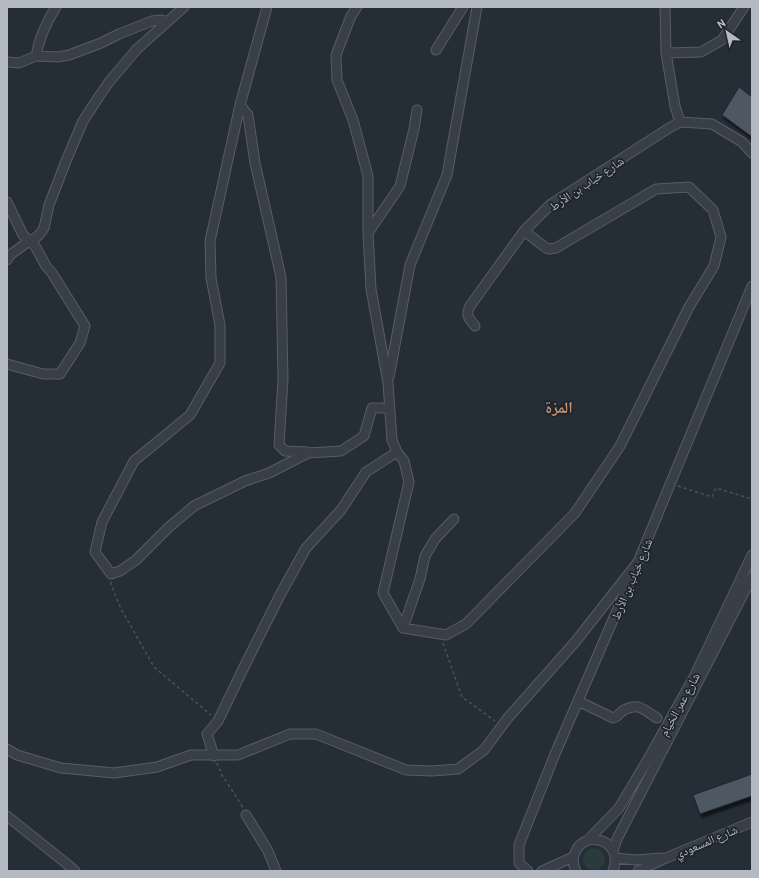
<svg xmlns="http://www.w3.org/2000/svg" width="759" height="878" font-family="Barlow,'Noto Naskh Arabic',sans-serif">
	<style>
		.green { fill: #293b3a }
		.building { fill: #4d5863; stroke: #1f262f; filter: url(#shadow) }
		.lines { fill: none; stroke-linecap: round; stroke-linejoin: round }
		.minor-casing { stroke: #565d66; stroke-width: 11 }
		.path { stroke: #465658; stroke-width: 1.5; stroke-dasharray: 3 3; stroke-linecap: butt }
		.minor { stroke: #383f48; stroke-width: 9 }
		.labels { text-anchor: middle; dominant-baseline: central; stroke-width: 3.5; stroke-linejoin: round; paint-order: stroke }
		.street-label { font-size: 12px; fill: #b3bac4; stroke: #1d242d }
		.district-label { font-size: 16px; font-weight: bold; fill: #c68f6c; stroke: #1d242d }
	</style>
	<defs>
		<filter id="shadow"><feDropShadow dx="2" dy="3.5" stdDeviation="1" flood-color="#0009"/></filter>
	</defs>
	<rect width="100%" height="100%" fill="#252d37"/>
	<path class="green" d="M583 859a11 11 0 1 1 22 0a11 11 0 1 1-22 0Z"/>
	<path class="building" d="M739 87 752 97V137L722 115Z
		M752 774V796L700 814 693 795Z"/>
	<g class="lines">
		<defs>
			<path id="minor" d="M267 7 240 105 210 241 211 278 220 325V363L190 415 134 461 102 522 95 552 111 574 120 571 136 560 169 527 194 506 245 481 269 473 308 453 341 451 364 436 372 408H390
				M357 7 351 16 336 55 337 80 353 120 368 176V233L371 289 388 383 392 440 397 452 404 461 409 482 383 593 403 628 446 635 466 624 575 513 620 446 689 307 714 266 721 237 713 210 689 187 656 189 556 248 549 249 546 248 524 231
				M665 7 666 53 675 106 680 122
				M436 50 463 7
				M666 53 701 52 722 40 744 7
				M36 56C39 38 46 23 56 7
				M7 62 19 63 36 56 58 57 69 55 101 43 119 34 152 21 162 20 167 22
				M240 105 248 115 255 163 281 277 283 379 279 445 285 451 307 452
				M7 202 23 235 35 246 46 266 52 273 85 326 80 343 60 374H43L7 364
				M368 233 400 186 414 129 417 110
				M7 260 10 255 29 241 34 239 40 234 44 228 49 205 66 161 83 121 98 98 109 82 137 49 184 7
				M475 326C469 318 465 316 470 306L524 231 551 204 669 128 680 122 712 124 742 142 752 153
				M389 377 410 265 447 175 477 7
				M403 628 420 579 425 556 435 539 454 519
				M578 701 613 718C618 717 619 713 624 710 639 702 644 710 657 718
				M7 749 17 755 61 768 114 773 157 767 191 755H238L290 734H316L406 770 432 771 458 769 484 750 507 719 576 641 638 562
				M214 756 207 734 218 721 244 667 280 595 306 548 341 510 366 472 397 452
				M246 815 268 851 276 871
				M7 816 67 864 75 871
				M587 841 619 808 647 761 694 677 752 555
				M613 850 617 839 752 577
				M615 858 635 860 662 858
				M528 871 519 863V845L555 754 638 562 752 286
				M542 871 573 857
				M576 871C573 865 572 859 575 853 584 828 625 840 613 871
				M638 871 666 858 752 822"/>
		</defs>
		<use href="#minor" class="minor-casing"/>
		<path class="path" d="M678 486 712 497 716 488 752 499
			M111 582V584L121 609 154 667 211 715
			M443 643 462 697 495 721
			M217 763 222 775 237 798 243 808"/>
		<use href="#minor" class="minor"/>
	</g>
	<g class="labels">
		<g class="street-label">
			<text transform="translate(586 183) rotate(-34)">شارع خباب بن الأرط</text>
			<text transform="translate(631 579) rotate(-67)">شارع خباب بن الأرط</text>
			<text transform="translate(679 704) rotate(-61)">شارع عمر الخيام</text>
			<text transform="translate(706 841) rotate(-23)">شارع المسعودي</text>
		</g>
		<g class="district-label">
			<text x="559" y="406">المزة</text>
		</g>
	</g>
	<rect width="759" height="878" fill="none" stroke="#b3bac4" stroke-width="16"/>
	<g transform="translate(727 32) rotate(326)" stroke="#1d242d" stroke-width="3" paint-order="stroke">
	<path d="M0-3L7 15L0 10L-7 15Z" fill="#b3bac4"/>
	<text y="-6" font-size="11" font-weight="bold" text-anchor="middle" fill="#b3bac4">N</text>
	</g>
</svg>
